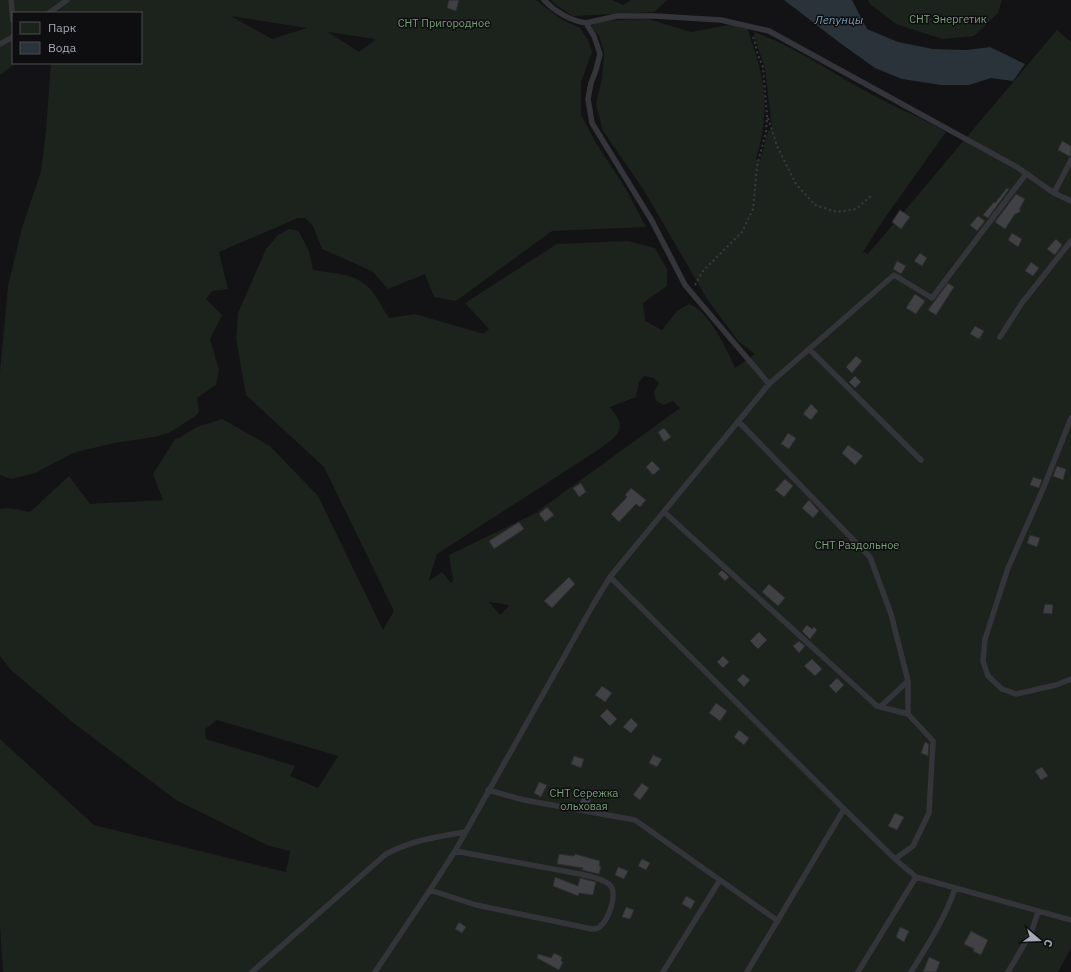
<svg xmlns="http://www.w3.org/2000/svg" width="1071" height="972" font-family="'IBM Plex Sans',sans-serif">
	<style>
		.green { fill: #1b231c; fill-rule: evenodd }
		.water { fill: #293339 }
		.building { fill: #3f4145; stroke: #2d2d31 }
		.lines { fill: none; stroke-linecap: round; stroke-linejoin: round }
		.path { stroke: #3a3c41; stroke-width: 2; stroke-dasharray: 2 3; stroke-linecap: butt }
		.lane { stroke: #34353a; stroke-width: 5.5 }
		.labels { text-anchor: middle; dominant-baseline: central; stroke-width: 3; stroke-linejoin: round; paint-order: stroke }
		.park-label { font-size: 11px; fill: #7ba27a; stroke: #0e0e10 }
		.water-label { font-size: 12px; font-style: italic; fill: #799cb3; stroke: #0e0e10 }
	</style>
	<rect width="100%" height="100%" fill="#131315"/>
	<path class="green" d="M0 0H536L561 19 580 28 588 40 592 52 581 82V115L596 143 626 189 646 227 552 231 456 301 434 297 425 274 388 289 372 271 322 249 313 226 305 218H298L219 252 228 289 212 291 206 299 222 315 210 339 219 370 216 385 197 398 199 412 194 417 169 433 154 437 114 443 73 453 35 473 11 479 0 475V372L8 286 22 228 41 172 46 130 51 63H141V13H13V63H16L0 75ZM231 16 307 28 272 39ZM328 32 375 39V40L359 52Z
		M551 0H612L623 5 631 0H667L654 12 573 16 556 5Z
		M868 0H1002L998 13 974 36 942 39 896 24 870 4Z
		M648 19 691 32 739 23 747 26C751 42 758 58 761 74 767 103 765 130 756 159L760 161 768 131 772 129 765 68 755 39 754 32C793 46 826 69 862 89 889 105 919 116 946 132L884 219 863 252 868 254 1057 30 1071 42V948L1058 972H3L0 927V739L94 825 286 872 290 851 269 846 176 800 76 725 12 671 0 656V509L10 508 30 512 69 476 90 504 163 500 153 474 175 439 179 438 197 427 222 419 270 446 318 496 383 630 394 611 324 467 246 395 236 339 238 313 266 249 278 235 289 229 295 230 299 232 309 251 313 270C330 273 352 273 366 285 374 291 383 309 389 318L415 314 484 334 489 329 465 303 557 244 628 241 655 248 667 269V286L643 303 645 321 662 330 677 311 689 304C709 310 727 350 735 368L755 354 739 342 707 299 645 192 603 131 596 104 602 79 604 52 599 36 591 26C604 18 632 20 648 19ZM644 376 654 378 659 383 654 392 656 401 664 405 673 401 680 408 538 511 541 516 538 512 449 555 453 581 451 583 442 572 429 581 431 572 437 554 598 450C606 443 625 434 619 421 617 416 613 411 610 407L636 397 639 382ZM489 602 509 605V606L500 615ZM217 720 338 756 318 788 290 776 295 766 206 739 205 729Z"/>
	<path class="water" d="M784 0H852L867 29 898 42 933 49 967 50 990 47 1025 64 1013 81 991 78 969 85H941L902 79 875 68 840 43Z"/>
	<path class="building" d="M449 0H459L456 11 447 8Z
		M1062 141 1071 146V156H1069L1058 150Z
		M1007 188 1009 189 988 218 983 215 994 202 995 203Z
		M1016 194 1025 199 1020 208V212L1015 214 1005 229 995 222Z
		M900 210 910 217 901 229 892 222Z
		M978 216 985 221 977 231 970 225Z
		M1012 233 1022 239 1018 247 1008 240Z
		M1056 239 1062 245 1055 255 1047 249Z
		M920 253 927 258 922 266 914 261Z
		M897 261 906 266 901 274 893 269Z
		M1031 262 1039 268 1033 276 1025 271Z
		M948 283 954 287 936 315 928 310Z
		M915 294 925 301 916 314 906 308Z
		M975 326 984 331 979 339 970 334Z
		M856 356 862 361 852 373 846 367Z
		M855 376 861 382 855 388 849 382Z
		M811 404 818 411 811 420 803 414Z
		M664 428 671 437 664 442 658 432Z
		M788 433 796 438 789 449 781 444Z
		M848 445 863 456 855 465 842 453Z
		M652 461 660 469 653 475 646 467Z
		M1057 466 1066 469 1063 480 1053 476Z
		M1033 477 1042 480 1039 488 1030 485Z
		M785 479 793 486 784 497 775 490Z
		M581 483 586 492 579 497 573 488Z
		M631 488 646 500 640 507 636 504 619 522 611 514 627 497 625 495Z
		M809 500 819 511 813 518 802 508Z
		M547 507 554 515 545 522 539 514Z
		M519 522 524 529 494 549 489 541Z
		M1030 535 1040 538 1037 547 1027 543Z
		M722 570 729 577 725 581 718 574Z
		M569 577 575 584 552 608 544 601Z
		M769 584 785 598 778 606 762 592Z
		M1045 604 1053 605 1052 614 1043 613Z
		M807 625 812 629 814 627 817 630 810 639 802 631Z
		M759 632 767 640 758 649 750 641Z
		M799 641 805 646 799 653 793 646Z
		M723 656 729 662 723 668 717 662Z
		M812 659 822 669 815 676 804 666Z
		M743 674 750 680 744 687 737 680Z
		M837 678 844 685 836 693 829 686Z
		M602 686 612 693 605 702 595 695Z
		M716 703 727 711 720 721 709 713Z
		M607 709 617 719 610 726 600 716Z
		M631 718 638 725 631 733 623 727Z
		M739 730 749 738 744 745 734 737Z
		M925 742 929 744 928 756 921 753Z
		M653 755 662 759 657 767 649 763Z
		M574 756 584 759 581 768 571 764Z
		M1042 767 1048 776 1041 780 1035 771Z
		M539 782 547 785 541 797 534 793Z
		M642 783 649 788 640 800 633 795Z
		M582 796 591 798 589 807 580 805Z
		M895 813 904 817 897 830 888 826Z
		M559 854 574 856 575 854 600 861 599 866H601L599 874 582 870 583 868 557 864Z
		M642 859 650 863 646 870 638 866Z
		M618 867 628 871 624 879 615 875Z
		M555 877 578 886 580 878 596 882 593 895 579 893 578 896 553 886Z
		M686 896 695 901 691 909 682 904Z
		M626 907 634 910 630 919 622 917Z
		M459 922 466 927 462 933 455 929Z
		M900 927 909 931 904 942 896 937Z
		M971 931 988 940 981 955 973 951 974 949 964 944Z
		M554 953 562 957 561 961 563 962 559 970 537 958 538 954 551 958Z
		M929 957 940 962 936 972H923Z"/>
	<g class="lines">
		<path class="path" d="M768 118 777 146 796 184 815 205 837 212 856 209 872 195
			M695 285 703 271 742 232 753 209 757 166 766 132 767 117 763 67 758 55 753 36"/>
		<path class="lane" d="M11 0 13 21
			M49 13 67 0
			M586 23 617 16H655L721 20 769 31 1017 167 1054 193 1071 201
			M0 44 13 37
			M1054 193 1071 160
			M1000 337 1022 303 1071 241
			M809 349 921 460
			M769 384 894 275 932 298 1026 174
			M1071 418 1043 489 1008 568 985 639 983 661 988 676 1002 689 1016 694 1056 685 1071 679
			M738 421 870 557 891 614 908 681V714L933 741 929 813 913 846 895 859
			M664 512 877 706 908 714
			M610 577 844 809 895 859 916 877 1071 920
			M880 707 908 681
			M488 790 524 800 635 820 778 921
			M430 890 476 905 592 929C593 929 596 929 598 928 608 923 619 893 609 884 601 878 589 876 580 874L455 851
			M252 972 386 854C413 840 435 837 465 832
			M375 972 430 890 455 851 593 605 610 577 769 384 685 285 652 221 592 123 588 99 591 83 596 70 600 54 594 36 586 23C571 21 554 11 544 0
			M663 972 720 880
			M747 972 844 809
			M858 972 916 877
			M911 972C926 948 947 915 955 888
			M1008 972 1031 933 1038 912"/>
	</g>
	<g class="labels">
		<g class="park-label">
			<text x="948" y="19">СНТ Энергетик</text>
			<text x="444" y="23">СНТ Пригородное</text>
			<text x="857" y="545">СНТ Раздольное</text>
			<text x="584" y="793">СНТ Сережка<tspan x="584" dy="13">ольховая</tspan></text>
		</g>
		<g class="water-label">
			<text x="839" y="19">Лепунцы</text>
		</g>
	</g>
	<rect x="12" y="12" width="130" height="52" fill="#0e0e10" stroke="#4a4d52"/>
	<rect x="20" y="22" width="20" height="12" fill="#1b231c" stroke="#4a4d52"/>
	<text x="48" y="32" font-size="12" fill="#a4abb6">Парк</text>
	<rect x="20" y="42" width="20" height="12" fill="#293339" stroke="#4a4d52"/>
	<text x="48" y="52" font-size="12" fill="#a4abb6">Вода</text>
	<g transform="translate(1039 940) rotate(109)" stroke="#0e0e10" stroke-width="3" paint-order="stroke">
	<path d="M0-3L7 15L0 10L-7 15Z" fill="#a4abb6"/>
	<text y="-6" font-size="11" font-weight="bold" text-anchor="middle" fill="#a4abb6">С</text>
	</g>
</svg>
